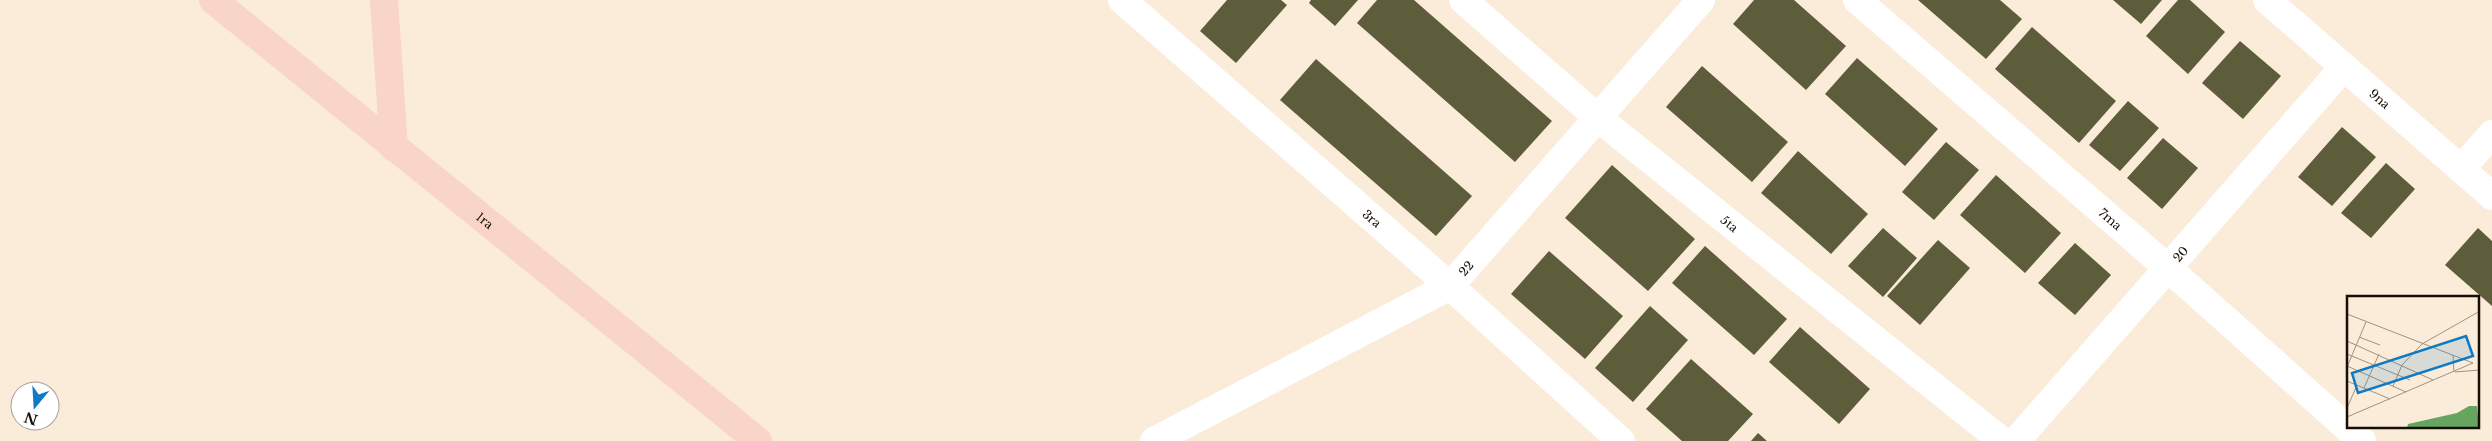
<svg xmlns="http://www.w3.org/2000/svg" width="2492" height="441" font-family="'Libre Baskerville',serif">
	<style>
		.building { fill: #5d5c3b }
		.lines { fill: none; stroke-linecap: round; stroke-linejoin: round }
		.minor { stroke: #fff; stroke-width: 28 }
		.major { stroke: #f8d4c9; stroke-width: 28 }
		.labels { text-anchor: middle; dominant-baseline: central; stroke-width: 5; stroke-linejoin: round; paint-order: stroke }
		.street-label { font-size: 12px; fill: #170e04; stroke: #fff }
		.inset-road { fill: none; stroke: #a09384; stroke-width: 1 }
		.view { fill: #0e7ac5; fill-opacity: 0.15; stroke: #0e7ac5; stroke-width: 2.5 }
		.inset-edge { fill: none; stroke: #170e04; stroke-width: 2.5 }
	</style>
	<rect width="100%" height="100%" fill="#fbebd9"/>
	<path class="building" d="M1227 0H1281L1287 5 1236 63 1200 31Z
		M1311 0H1358L1335 26 1309 3Z
		M1377 0H1414L1552 121 1515 162 1357 23Z
		M1754 0H1794L1846 46 1806 90 1733 24Z
		M1918 0H2000L2022 19 1986 59Z
		M2113 0H2162L2141 24Z
		M2178 0H2190L2225 32 2188 74 2146 36Z
		M2032 27 2116 101 2079 143 1995 69Z
		M2240 41 2281 76 2243 119 2202 83Z
		M1857 58 1938 129 1905 166 1825 94Z
		M1316 59 1472 196 1436 236 1280 100Z
		M1702 66 1788 142 1752 182 1666 107Z
		M2128 101 2159 128 2120 171 2089 145Z
		M2342 127 2376 157 2332 206 2298 177Z
		M2163 138 2198 168 2162 209 2127 178Z
		M1946 142 1979 170 1934 220 1902 192Z
		M1798 151 1868 214 1831 254 1761 193Z
		M2386 163 2415 189 2371 238 2341 213Z
		M1612 165 1695 239 1648 291 1565 218Z
		M1996 175 2061 233 2025 273 1960 215Z
		M1883 228 1917 258 1883 297 1848 266Z
		M2478 228 2492 241V306L2445 265Z
		M1938 240 1970 268 1920 325 1887 296Z
		M2075 243 2111 275 2075 315 2038 283Z
		M1705 246 1787 319 1754 355 1672 283Z
		M1549 251 1623 316 1585 359 1511 294Z
		M1650 306 1688 340 1633 402 1595 368Z
		M1800 327 1870 389 1839 424 1769 362Z
		M1691 359 1753 414 1728 441H1682L1646 409Z
		M1758 433 1767 441H1751Z"/>
	<g class="lines">
		<g class="minor">
			<path id="s1" d="M1122 0 1450 286 1621 441"/>
			<path id="s2" d="M1463 0 1598 118 2002 441"/>
			<path id="s3" d="M1857 0 2169 269 2362 441"/>
			<path id="s4" d="M2267 0 2492 196"/>
			<path d="M2461 169 2492 134"/>
			<path id="s5" d="M1154 441 1450 286 1701 0"/>
			<path id="s6" d="M2016 441 2344 67"/>
		</g>
		<g class="major">
			<path id="s7" d="M213 0 758 441"/>
			<path d="M384 0 394 148"/>
		</g>
	</g>
	<g class="labels">
		<g class="street-label">
			<text stroke="none"><textPath href="#s4" startOffset="150">9na</textPath></text>
			<text stroke="none"><textPath href="#s1" startOffset="332">3ra</textPath></text>
			<text stroke="none"><textPath href="#s3" startOffset="335">7ma</textPath></text>
			<text stroke="none"><textPath href="#s7" startOffset="350">1ra</textPath></text>
			<text stroke="none"><textPath href="#s2" startOffset="348">5ta</textPath></text>
			<text stroke="none"><textPath href="#s6" startOffset="249">20</textPath></text>
			<text stroke="none"><textPath href="#s5" startOffset="358">22</textPath></text>
		</g>
	</g>
	<g transform="translate(2347 296)">
		<rect width="132" height="132" fill="#fbebd9"/>
		<path d="M122 110H130L132 132H60L61 128 110 117Z" fill="#66a560"/>
		<path class="inset-road" d="M0 18 126 67M12 41 33 49M0 45 86 84M0 58 63 84M106 59 107 76M0 70 59 96M0 71 19 26M108 76 133 74M0 85 43 103M46 90 55 69 75 48 133 15M17 92 32 58M0 112 10 89M0 121 126 67"/>
		<path class="view" d="M119 40 126 60 11 97 5 77Z"/>
		<rect width="132" height="132" class="inset-edge"/>
	</g>
	<g transform="translate(35 406) rotate(198)"><circle r="24" fill="#ffffff" stroke="#a29f9b"/>
	<path d="M0-4L9 19L0 12L-9 19Z" fill="#0e7ac5"/>
	<text y="-8" font-size="14" font-weight="bold" text-anchor="middle" fill="#170e04">N</text>
	</g>
</svg>
